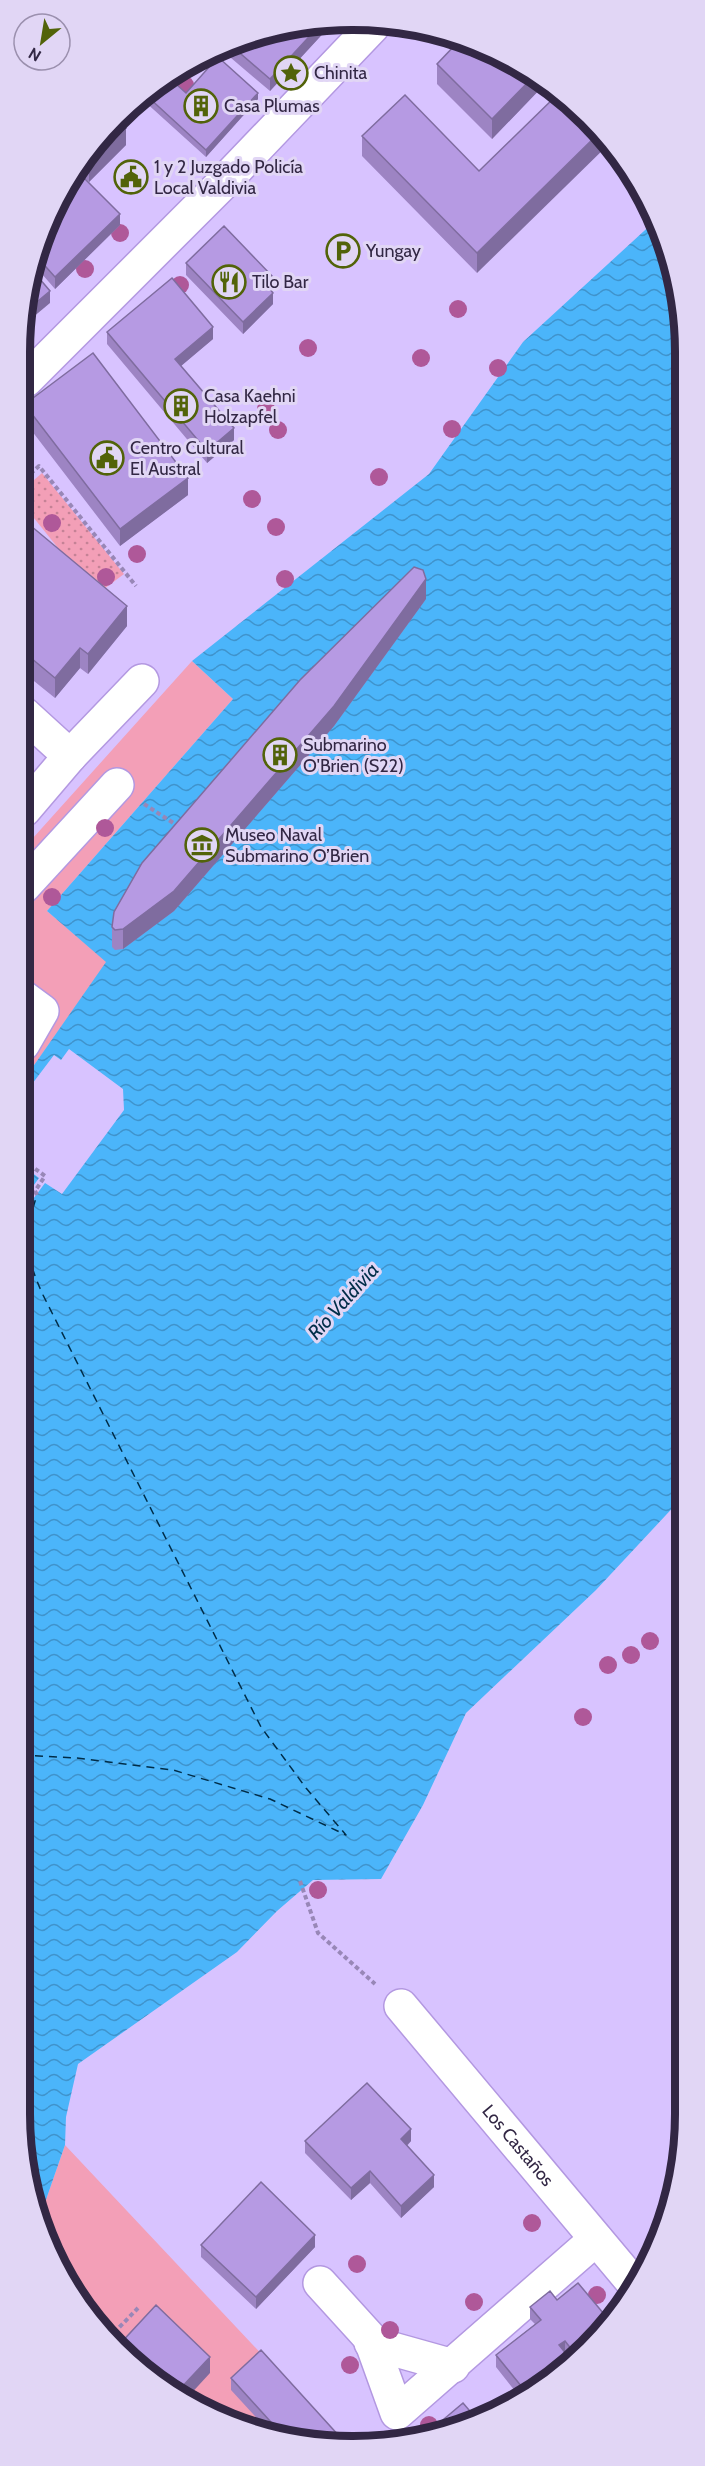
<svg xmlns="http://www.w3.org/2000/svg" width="705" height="2466" font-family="Cabin,sans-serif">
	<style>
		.grass { fill: url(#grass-dots) }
		.green { fill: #f39fb7 }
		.water { fill: url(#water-waves) }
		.pier { fill: #d8c3ff }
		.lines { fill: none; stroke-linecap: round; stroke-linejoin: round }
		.ferry { stroke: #002d48; stroke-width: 1.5; stroke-dasharray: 8 6; stroke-linecap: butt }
		.minor-casing { stroke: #b398e1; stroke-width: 36 }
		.major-casing { stroke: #b398e1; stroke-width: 36 }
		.path { stroke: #9887b7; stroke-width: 4; stroke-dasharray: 4.5 3; stroke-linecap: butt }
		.minor { stroke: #fff; stroke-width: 33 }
		.major { stroke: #fff; stroke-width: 33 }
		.tree { fill: #af5899 }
		.wall { fill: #9d84c3 }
		.shaded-wall { fill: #7f6c9f }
		.building { fill: #b69ae3; stroke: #7f6c9f; stroke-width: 1.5 }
		.labels { text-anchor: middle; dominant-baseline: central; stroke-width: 6; stroke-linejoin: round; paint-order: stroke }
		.poi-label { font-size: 18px; fill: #322744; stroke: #e1d6f5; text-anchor: start }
		.street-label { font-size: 18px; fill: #322744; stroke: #e1d6f5 }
		.water-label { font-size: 20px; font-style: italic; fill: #002d48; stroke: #e1d6f5 }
		.rim { fill: none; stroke: #322744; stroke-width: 8 }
	</style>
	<defs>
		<pattern id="grass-dots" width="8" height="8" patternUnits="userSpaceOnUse" patternTransform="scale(1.5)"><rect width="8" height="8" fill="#f39fb7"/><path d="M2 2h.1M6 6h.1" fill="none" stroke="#c58296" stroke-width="1.8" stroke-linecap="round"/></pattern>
		<pattern id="water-waves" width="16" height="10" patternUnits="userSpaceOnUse" patternTransform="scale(1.5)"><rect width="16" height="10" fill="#4bb5fa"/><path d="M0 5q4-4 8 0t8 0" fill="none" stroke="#3f93cc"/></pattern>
	</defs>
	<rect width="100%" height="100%" fill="#d8c3ff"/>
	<path class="grass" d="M42 473 124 574 96 595 25 507V488Z"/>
	<path class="green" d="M192 661 233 699 47 911 107 962 23 1081 24 848Z
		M65 2145 346 2444 330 2446 205 2412 102 2333 45 2241 40 2217Z"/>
	<path class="water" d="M656 220 683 309 680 1500 596 1590 466 1713 423 1805 381 1879 313 1880 277 1911 237 1952 78 2064 66 2117 65 2145 40 2217 20 2113 23 1081 106 962 47 911 233 699 192 661 429 474 523 342Z"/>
	<path class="pier" d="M69 1049 123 1089 124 1110 62 1194 45 1183 28 1206 23 1200 39 1178 23 1166V1096L54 1055 61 1060Z"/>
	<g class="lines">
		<path class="ferry" d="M21 1755 77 1758 173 1770 270 1799 346 1835 306 1788 261 1727 43 1295C25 1255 23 1237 37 1195"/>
		<defs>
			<g id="minor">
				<path d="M24 714 70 756"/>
				<path d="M24 810 70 756 142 681"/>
				<path d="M24 886 117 785"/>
				<path d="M23 1044 42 1011 23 997"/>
				<path id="s1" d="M401 2006 635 2285"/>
				<path d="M320 2283 370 2338 397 2413 596 2239"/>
				<path d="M371 2343 453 2366"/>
			</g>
			<path id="major" d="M26 380 222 184 373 26"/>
		</defs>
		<use href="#minor" class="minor-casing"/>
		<use href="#major" class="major-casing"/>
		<path class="path" d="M25 479 39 466 136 586
			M144 804 178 826
			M23 1160 45 1176 35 1191 37 1195
			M300 1881 318 1933 375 1984
			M109 2338 138 2308"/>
		<use href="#minor" class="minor"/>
		<use href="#major" class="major"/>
	</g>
	<g class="tree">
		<circle cx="185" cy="85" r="9"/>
		<circle cx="120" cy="233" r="9"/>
		<circle cx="85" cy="269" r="9"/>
		<circle cx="180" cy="285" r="9"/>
		<circle cx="458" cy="309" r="9"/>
		<circle cx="308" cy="348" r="9"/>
		<circle cx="421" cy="358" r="9"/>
		<circle cx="498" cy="368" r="9"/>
		<circle cx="266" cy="409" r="9"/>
		<circle cx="452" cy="429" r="9"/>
		<circle cx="278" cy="430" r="9"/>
		<circle cx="379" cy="477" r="9"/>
		<circle cx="252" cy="499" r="9"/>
		<circle cx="52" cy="523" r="9"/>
		<circle cx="276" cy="527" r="9"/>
		<circle cx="137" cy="554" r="9"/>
		<circle cx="106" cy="577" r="9"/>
		<circle cx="285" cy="579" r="9"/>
		<circle cx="105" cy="828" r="9"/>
		<circle cx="52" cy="897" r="9"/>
		<circle cx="650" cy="1641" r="9"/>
		<circle cx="631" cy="1655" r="9"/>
		<circle cx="608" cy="1665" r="9"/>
		<circle cx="583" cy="1717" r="9"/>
		<circle cx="318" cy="1890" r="9"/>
		<circle cx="532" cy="2223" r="9"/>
		<circle cx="357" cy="2264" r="9"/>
		<circle cx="597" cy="2295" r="9"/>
		<circle cx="474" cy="2302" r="9"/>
		<circle cx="390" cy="2330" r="9"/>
		<circle cx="350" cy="2365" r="9"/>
		<circle cx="429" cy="2425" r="9"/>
	</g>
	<path class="wall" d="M287 26H329V27L270 91 224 52Z
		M437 64H519L544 85 492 139 437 84Z
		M167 76 186 93 258 99 206 157 143 100Z
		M120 123 126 145 89 182 75 169V168Z
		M362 136 479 171 477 273 362 156Z
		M75 169 120 225 55 289 35 266Z
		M186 263 272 288 270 290 273 304 243 334 186 275Z
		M107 332 213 339 181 366 234 440 207 463 107 344Z
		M25 404 188 495 120 546 25 422Z
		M25 521 127 626 88 674 80 668 55 698 24 673Z
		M426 599 334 726 174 911 123 949 115 950 112 947V927Z
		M680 1690V1716L676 1710V1694Z
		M305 2141H411L407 2146 434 2187 401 2218 370 2183 351 2200 305 2153Z
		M201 2245 315 2247 256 2309 201 2257Z
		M557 2300 609 2320 555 2378 519 2396 496 2367V2355L535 2324 530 2319V2307Z
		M231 2378 340 2445 330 2446 266 2428 231 2390Z"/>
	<path class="shaded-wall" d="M319 26H329V27L270 91V79Z
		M534 76 544 85 492 139V119Z
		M258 93V99L206 157V150Z
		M126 128V145L89 182V166Z
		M601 131 610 143 477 273V253Z
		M120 214V225L55 289V277Z
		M272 276V288L265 295V283Z
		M50 291V303L26 323V311Z
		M273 293V304L243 334V322Z
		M213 327V339L175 371V359Z
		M234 428V440L207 463V451Z
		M188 478V495L120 546V529Z
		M426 579V599L334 726 174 911 123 949V929Z
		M127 606V626L88 674V654Z
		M80 648V668L55 698V678Z
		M411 2129V2141L401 2151V2139Z
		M370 2171V2183L351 2200V2188Z
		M434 2175V2187L401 2218V2206Z
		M315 2235V2247L256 2309V2297Z
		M565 2341V2353L559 2345Z
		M210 2357V2373L187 2398 178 2391Z
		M571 2360 555 2378 539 2386Z
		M340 2437V2445L330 2446Z"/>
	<path class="building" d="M287 26H319L270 79 234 48Z
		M459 41 519 64 534 76 492 119 437 64Z
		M218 57 258 93 206 150 147 96 167 76 186 93Z
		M405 95 479 171 557 95 601 131 477 253 362 136Z
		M120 123 126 128 89 166 83 160Z
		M75 169 120 214 55 277 38 258Z
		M224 226 272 276 265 283 273 293 243 322 186 263Z
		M33 271 50 291 26 311V288Z
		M172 278 213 327 175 359 234 428 207 451 107 332Z
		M93 353 188 478 120 529 25 405V404Z
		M25 521 127 606 88 654 80 648 55 678 25 653Z
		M414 567 423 570 426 579 334 706 174 891 123 929 115 930 112 927 114 912 142 863 300 680Z
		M680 1690V1700L676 1694Z
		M367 2083 411 2129 401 2139 434 2175 401 2206 370 2171 351 2188 305 2141Z
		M261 2182 315 2235 256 2297 201 2245Z
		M578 2283 609 2320 576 2355 565 2341 559 2345 571 2360 539 2386 526 2392 496 2355 541 2320 530 2307 550 2291 557 2300Z
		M156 2305 210 2357 178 2391 118 2346Z
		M261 2350 340 2437 330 2446 280 2432 231 2378Z
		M463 2403 475 2417 439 2435 426 2436 425 2435Z"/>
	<defs>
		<symbol id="sight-ring" viewBox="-11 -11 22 22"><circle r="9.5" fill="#e1d6f5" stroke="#526309" stroke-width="1.5"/><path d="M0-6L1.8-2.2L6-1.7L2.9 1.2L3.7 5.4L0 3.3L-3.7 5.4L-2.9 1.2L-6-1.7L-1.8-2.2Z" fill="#526309"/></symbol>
		<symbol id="building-ring" viewBox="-11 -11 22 22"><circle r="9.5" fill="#e1d6f5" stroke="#526309" stroke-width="1.5"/><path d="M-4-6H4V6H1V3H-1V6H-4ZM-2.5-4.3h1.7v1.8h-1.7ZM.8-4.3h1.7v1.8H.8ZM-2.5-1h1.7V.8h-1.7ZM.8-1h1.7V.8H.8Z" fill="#526309"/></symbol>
		<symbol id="civic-ring" viewBox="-11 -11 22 22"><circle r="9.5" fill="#e1d6f5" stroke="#526309" stroke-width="1.5"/><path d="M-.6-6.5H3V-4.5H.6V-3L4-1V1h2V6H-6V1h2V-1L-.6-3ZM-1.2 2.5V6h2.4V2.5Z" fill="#526309"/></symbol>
		<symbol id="parking-ring" viewBox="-11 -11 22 22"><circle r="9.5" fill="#e1d6f5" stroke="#526309" stroke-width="1.5"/><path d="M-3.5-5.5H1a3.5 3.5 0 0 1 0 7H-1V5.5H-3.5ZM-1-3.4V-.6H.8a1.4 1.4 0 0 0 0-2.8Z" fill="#526309"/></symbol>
		<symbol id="restaurant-ring" viewBox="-11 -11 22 22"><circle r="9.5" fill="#e1d6f5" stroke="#526309" stroke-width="1.5"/><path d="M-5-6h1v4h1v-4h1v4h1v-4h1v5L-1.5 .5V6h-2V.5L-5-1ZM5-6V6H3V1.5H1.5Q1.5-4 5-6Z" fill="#526309"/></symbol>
		<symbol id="museum-ring" viewBox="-11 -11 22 22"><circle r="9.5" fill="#e1d6f5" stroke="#526309" stroke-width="1.5"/><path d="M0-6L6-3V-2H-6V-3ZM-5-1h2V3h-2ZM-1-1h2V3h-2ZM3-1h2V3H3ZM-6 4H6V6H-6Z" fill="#526309"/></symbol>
	</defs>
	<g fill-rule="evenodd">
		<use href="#sight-ring" x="272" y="54" width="38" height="38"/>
		<use href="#building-ring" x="182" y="87" width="38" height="38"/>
		<use href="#civic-ring" x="112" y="158" width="38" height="38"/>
		<use href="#parking-ring" x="324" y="232" width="38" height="38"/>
		<use href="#restaurant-ring" x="210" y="263" width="38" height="38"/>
		<use href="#building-ring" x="162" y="387" width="38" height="38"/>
		<use href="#civic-ring" x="88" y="439" width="38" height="38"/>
		<use href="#building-ring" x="261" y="736" width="38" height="38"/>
		<use href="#museum-ring" x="183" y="826" width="38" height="38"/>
	</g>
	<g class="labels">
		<g class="poi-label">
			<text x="314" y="73">Chinita</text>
			<text x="224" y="106">Casa Plumas</text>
			<text x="154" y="167">1 y 2 Juzgado Policía<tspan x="154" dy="21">Local Valdivia</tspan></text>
			<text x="366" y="251">Yungay</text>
			<text x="252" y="282">Tilo Bar</text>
			<text x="204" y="396">Casa Kaehni<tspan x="204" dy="21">Holzapfel</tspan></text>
			<text x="130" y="448">Centro Cultural<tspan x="130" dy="21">El Austral</tspan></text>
			<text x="303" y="745">Submarino<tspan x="303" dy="21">O'Brien (S22)</tspan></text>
			<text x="225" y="835">Museo Naval<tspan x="225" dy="21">Submarino O’Brien</tspan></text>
		</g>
		<g class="street-label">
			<text stroke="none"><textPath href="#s1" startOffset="182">Los Castaños</textPath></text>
		</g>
		<g class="water-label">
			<text transform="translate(343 1301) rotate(-48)">Río Valdivia</text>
		</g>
	</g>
	<path d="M0 0H705V2466H0ZM352 30H353A322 322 0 0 1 675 352V2114A322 322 0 0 1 353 2436H352A322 322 0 0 1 30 2114V352A322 322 0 0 1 352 30Z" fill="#e1d6f5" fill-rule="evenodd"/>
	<path class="rim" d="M352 30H353A322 322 0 0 1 675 352V2114A322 322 0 0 1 353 2436H352A322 322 0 0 1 30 2114V352A322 322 0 0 1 352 30Z"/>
	<g transform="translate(42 42) rotate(210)"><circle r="28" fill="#e1d6f5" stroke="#9b90ae" stroke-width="1.5"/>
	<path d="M0-4.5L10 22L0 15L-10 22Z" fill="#526309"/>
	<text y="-9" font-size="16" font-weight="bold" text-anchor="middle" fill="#322744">N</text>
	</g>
</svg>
